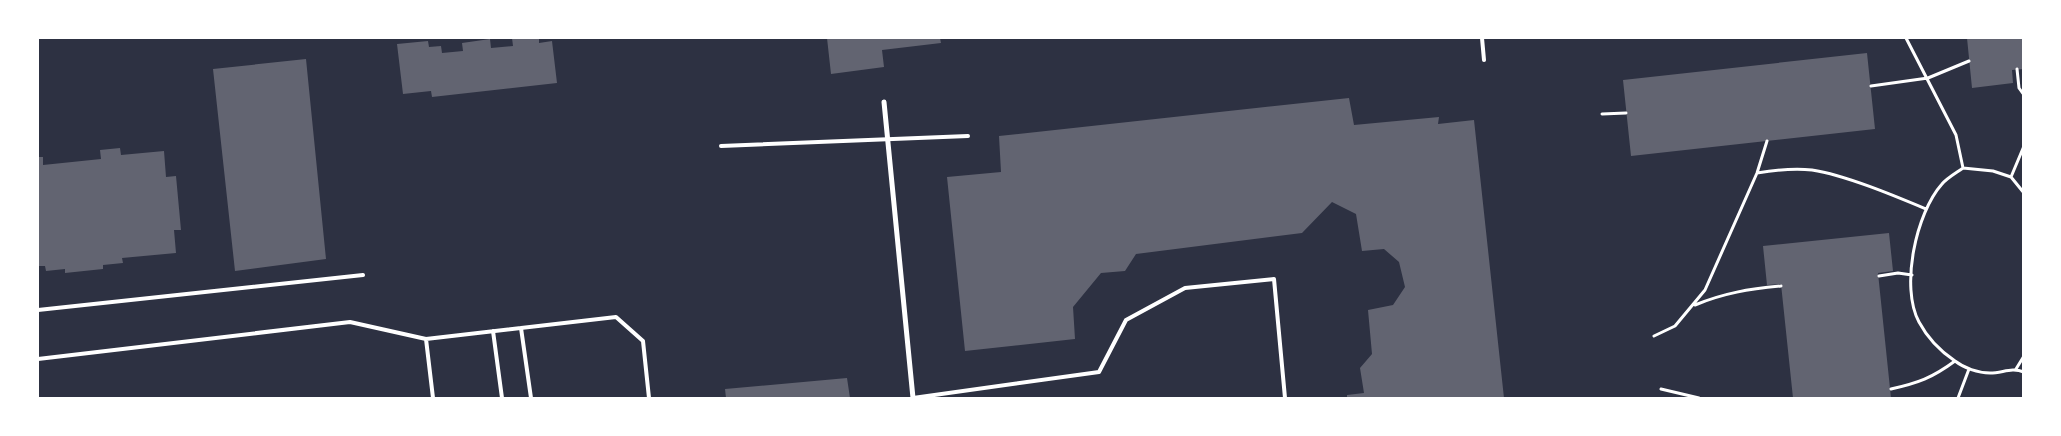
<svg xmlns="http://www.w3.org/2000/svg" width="2061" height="436" font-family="'Zilla Slab',serif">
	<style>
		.building { fill: #626471 }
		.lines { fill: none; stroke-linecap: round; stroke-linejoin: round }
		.path { stroke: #fff; stroke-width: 3 }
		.service { stroke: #fff; stroke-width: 4 }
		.minor { stroke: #fff; stroke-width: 5 }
	</style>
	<rect width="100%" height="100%" fill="#2d3142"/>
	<path class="building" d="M512 38H539V43L552 41 557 83 432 97 431 91 403 94 397 44 428 41 429 47 441 46 442 53 463 51 462 43 490 39 491 48 513 46Z
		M827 38H940L941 43 882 50 884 67 831 74Z
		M1967 38H2024V69L2012 70 2013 83 1972 88Z
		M1867 53 1875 129 1631 156 1623 80Z
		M306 59 326 259 235 271 213 69Z
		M1349 98 1354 125 1439 117 1438 124 1474 120 1504 398H1347V395L1364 393 1360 368 1372 354 1368 310 1393 305 1405 287 1399 262 1384 249 1362 251 1356 214 1332 202 1302 233 1136 254 1125 271 1101 273 1073 307 1075 339 965 351 947 177 1001 172 999 136Z
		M120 148 121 155 164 151 166 177 176 176 181 230H174L176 253 122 258 123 263 103 265V269L65 273V269L46 271 45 266H38V157H43V165L101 159 100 150Z
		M1889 233 1893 271 1878 273 1891 398H1793L1781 284 1767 285 1763 246Z
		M847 378 850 398H726L725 389Z"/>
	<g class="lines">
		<path class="path" d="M1906 38 1956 135 1963 168
			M2017 69 2019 88 2024 95
			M1871 86 1928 78 1969 61
			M1602 114 1626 113
			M1757 173C1775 170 1793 168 1812 170 1845 175 1895 196 1926 209
			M2011 177 2024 146
			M2024 193 2011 177 1993 171 1963 168C1956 173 1947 178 1942 184 1916 213 1900 287 1919 322 1927 337 1940 351 1955 361 1964 368 1978 373 1990 373 2003 373 2011 367 2024 372
			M1879 276 1898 273 1912 275
			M1695 305C1724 293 1749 289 1781 286
			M1654 336 1675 326 1705 290 1757 173 1767 141
			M2016 369 2024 356
			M1661 389 1699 398
			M1891 389C1918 383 1932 378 1955 361
			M1958 398 1969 369"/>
		<path class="service" d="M1482 38 1484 60
			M721 146 968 136
			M38 310 363 275
			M521 328 531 398
			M493 331 502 398
			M38 359 350 322 426 339
			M433 398 426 339 616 317 643 341 649 398
			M913 398 1099 372 1126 320 1185 288 1274 279 1285 398"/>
		<path class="minor" d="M884 102 913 398"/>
	</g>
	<rect width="2061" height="436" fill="none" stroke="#ffffff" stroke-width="78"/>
</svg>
